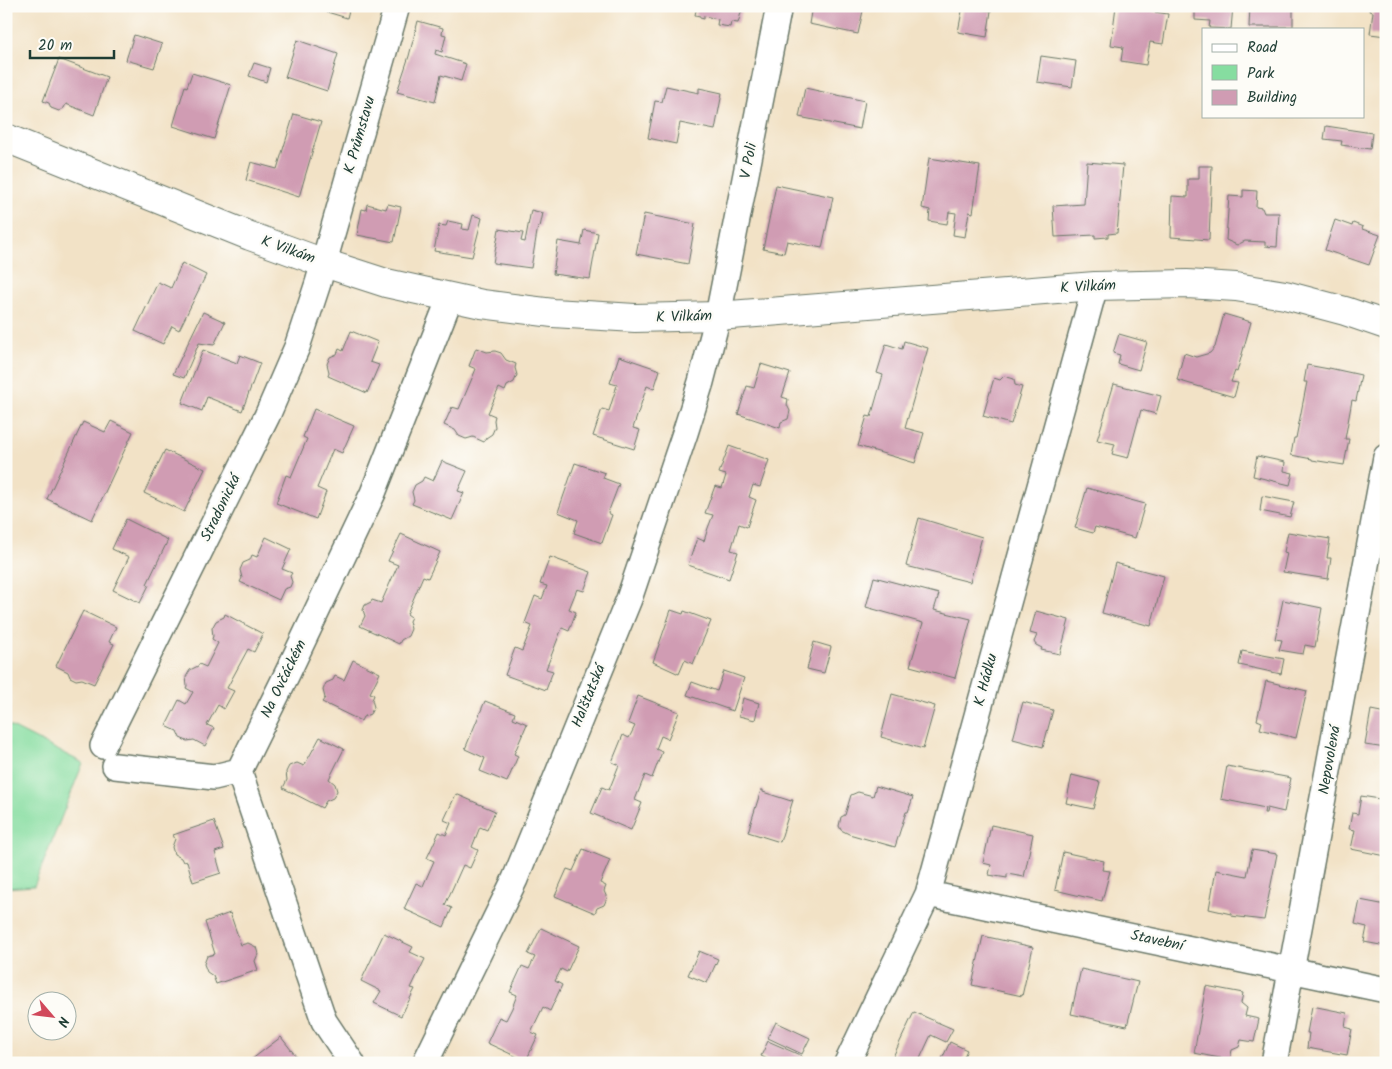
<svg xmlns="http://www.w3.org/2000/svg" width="1392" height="1069" font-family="Kalam,sans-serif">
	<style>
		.green { fill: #86dda0; stroke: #528d6a }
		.building { fill: #d09cb3 }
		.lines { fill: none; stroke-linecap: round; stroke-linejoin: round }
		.minor-casing { stroke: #697767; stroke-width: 28 }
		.tertiary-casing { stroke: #697767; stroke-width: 30 }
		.minor { stroke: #fff; stroke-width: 25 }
		.tertiary { stroke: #fff; stroke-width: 28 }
		.labels { text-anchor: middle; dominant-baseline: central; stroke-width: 5; stroke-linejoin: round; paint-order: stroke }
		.street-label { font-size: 15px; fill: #1f3d34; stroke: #fdfcf7 }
	</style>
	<rect width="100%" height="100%" fill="#fdfcf7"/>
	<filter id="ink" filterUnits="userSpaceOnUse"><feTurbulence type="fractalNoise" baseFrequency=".02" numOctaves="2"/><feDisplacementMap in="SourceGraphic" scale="10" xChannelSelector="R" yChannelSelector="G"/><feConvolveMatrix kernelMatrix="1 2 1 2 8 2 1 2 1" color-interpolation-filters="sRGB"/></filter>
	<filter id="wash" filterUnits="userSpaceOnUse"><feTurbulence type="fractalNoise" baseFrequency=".0096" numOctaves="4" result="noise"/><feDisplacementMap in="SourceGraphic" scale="20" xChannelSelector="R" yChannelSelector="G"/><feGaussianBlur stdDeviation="1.12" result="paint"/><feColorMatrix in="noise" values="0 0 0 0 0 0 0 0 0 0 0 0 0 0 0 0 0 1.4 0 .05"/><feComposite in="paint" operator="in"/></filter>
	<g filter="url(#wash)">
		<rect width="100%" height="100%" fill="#f2e2c6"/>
		<path class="green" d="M6 724 83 763 34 886 6 888Z"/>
		<g id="blocks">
			<path class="building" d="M307 6H350L347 18Z
				M697 6H743L738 23 731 22 730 27 717 25 718 19 704 16V19L700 18V16L695 15Z
				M812 6H864L858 34 809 24Z
				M963 6 991 11 987 37 958 32Z
				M1116 6 1152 11 1154 8V12L1168 14 1163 44 1150 42 1146 65 1121 61 1123 47 1111 45Z
				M1195 6H1233L1231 29 1209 28 1210 21 1195 20Z
				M1250 6H1293V27H1249Z
				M1370 6H1386V36L1370 34 1373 12 1369 11Z
				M418 21 443 28 442 34 446 35 442 52 436 50 435 54 466 64 461 81 441 75 435 102 397 92 409 56Z
				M134 35 162 44 154 68 126 60Z
				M297 40 338 54 327 91 285 77Z
				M1041 56 1076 61 1072 87 1037 82Z
				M59 59 107 77 94 115 66 104 64 108 59 111 51 108 49 103 43 101Z
				M254 63 270 68 266 82 249 76Z
				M192 73 231 85 214 139 173 126 185 86 187 87Z
				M666 86 699 93V88L722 93 715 130 680 123 676 144 648 138 655 101 662 102Z
				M805 88 865 101 860 129 799 117Z
				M294 114 321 122 299 197 246 180 251 162 277 169Z
				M1326 126 1372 133 1370 149 1341 145 1342 141 1324 139Z
				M929 158 980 166 973 213 969 212 965 237 953 235 956 213 949 212 947 224 929 221 930 210 922 208Z
				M1087 162 1123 165 1117 233 1108 234V237L1095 238V235L1055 237 1053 206 1084 204Z
				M1199 166H1212L1209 240 1171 237 1172 196 1188 197V179H1199Z
				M776 185 833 197 822 248 787 241 784 253 763 249Z
				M1243 190 1257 191 1256 207 1262 208 1264 213H1279L1277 247 1265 246V242L1245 241 1237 245 1226 240 1229 196 1243 197Z
				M367 204 386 209 388 204 401 207 394 242 357 235 362 209 366 210Z
				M531 210 543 213 540 227 538 226 531 268 493 263 499 229 523 233 521 241 525 242Z
				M644 214 695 224 688 264 636 254Z
				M473 215 482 218 472 257 434 251 439 225 446 226 448 221 463 224 462 229 469 230Z
				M1335 220 1352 226 1353 223 1363 227 1362 229 1380 235 1369 265 1325 250Z
				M584 230 598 233 590 279 553 274 558 241 581 245Z
				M182 263 206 275 179 330 172 326 163 344 135 331 158 282 171 288Z
				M203 312 225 322 214 345 199 343 184 378 173 374Z
				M1224 314 1251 322 1237 372 1235 371 1231 382 1238 383 1234 397 1177 380 1184 353 1196 357 1210 353 1215 347Z
				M351 331 378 342 370 362 379 365 367 393 328 376 329 372 327 364 330 357 337 354 339 349 343 351Z
				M1119 334 1147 342 1139 370 1118 364 1120 355 1113 353Z
				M904 341 928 348 905 428 924 433 915 463 858 446 867 416 871 417 883 375 877 373 886 344 902 349Z
				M476 348 487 352 495 351 501 353 506 360 516 364 515 368 517 375 514 382 507 386 505 391 499 388 488 413 495 416 494 420 495 427 492 434 486 438 484 442 473 437 466 439 459 436 455 430 444 425 452 407 459 409 476 369 469 366Z
				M203 350 237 363 240 355 260 363 242 411 207 397 202 411 182 403Z
				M619 356 660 370 654 389 647 386 633 428 640 430 634 449 593 436 602 409 609 411 617 385 610 383Z
				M761 364 790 373 782 397 788 399 787 405 790 411 788 419 781 422 780 428 738 414 747 386 754 388Z
				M1307 365 1329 369V368L1361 375 1356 401 1352 400 1345 439H1349L1344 465 1312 460V459L1291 455 1294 438H1296L1307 382H1304Z
				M1004 376 1014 379 1015 385 1022 387 1011 424 983 416 994 378 1000 380Z
				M1114 384 1161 396 1156 414 1141 410 1128 458 1112 454 1115 444 1097 440Z
				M314 409 354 426 342 453 333 449 317 488 326 492 316 519 276 503 286 475 291 477 307 439 303 437Z
				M111 421 133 432 92 520 47 499 83 422 105 432Z
				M729 446 769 460 760 487 753 485 749 497 756 500 747 527 739 524 731 550 738 552 729 579 688 565 697 538 704 541 708 528 713 515 705 513 715 486 722 488 726 475 719 473Z
				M165 450 205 469 184 512 144 493Z
				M1257 456 1285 462 1284 471 1293 473 1290 485 1253 476Z
				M442 461 467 471 458 491 464 493 452 520 412 504 414 500 412 492 415 485 422 481 424 477 433 481Z
				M575 463 605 473 603 478 619 484 608 513 612 515 602 543 574 533 578 520 558 512Z
				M1087 488 1145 504 1135 538 1095 527 1093 533 1075 528Z
				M1262 496 1294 502 1290 517 1260 511Z
				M919 518 982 537 970 582 906 566Z
				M126 519 168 540 147 584 149 585 140 603 113 590 129 557 112 549Z
				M1288 532 1330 539 1327 558H1331L1328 579 1283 572 1287 553 1284 552Z
				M401 534 440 552 428 578 423 576 407 614 411 617 409 621 411 629 408 636 401 640 399 644 360 626 365 616 363 610 365 605 371 602 372 600 381 603 398 565 388 561Z
				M266 537 291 549 282 569 292 573 290 576 292 582 290 587 284 589 279 600 240 582 242 578 240 570 243 563 250 560 252 555 257 557Z
				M550 557 591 572 584 591 577 589 569 609 576 612 569 631 562 628 546 669 553 671 546 690 505 675 515 648 522 651 532 626 525 623 535 596 542 599 547 586 540 584Z
				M1115 563 1164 576 1151 626 1102 613Z
				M874 577 939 594 934 610 971 619 955 678 910 666 923 623 866 607Z
				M1283 600 1322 608 1315 647 1305 645 1303 654 1279 650 1282 640 1275 639Z
				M671 610 683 614 684 611 711 621 693 664 685 660 679 674 653 662Z
				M83 611 116 627 109 642 114 644 94 684 82 679 76 680 70 677 68 672 56 666Z
				M1036 611 1069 620 1060 654 1041 650 1042 648 1036 645 1034 642 1037 635 1030 633Z
				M225 614 263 634 254 652 248 649 227 688 234 691 224 709 218 705 207 725 214 728 205 746 194 740 187 741 180 738 177 731 166 726 179 700 186 704 193 692 186 688 187 686 186 677 190 670 198 666 199 664 206 667 218 643 212 639 213 636 212 628 216 621 224 617Z
				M814 642 831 647 824 673 807 669Z
				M1242 651 1284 659 1281 674 1239 665Z
				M353 660 380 673 370 693 374 695 372 700 374 707 370 714 363 717 361 721 322 702 325 698 323 690 326 683 333 680 335 676 344 680Z
				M724 671 744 678 733 711 687 695 692 682 717 691Z
				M1266 681 1307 691 1296 738 1260 729 1262 722 1257 720Z
				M892 694 935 706 923 749 881 737Z
				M638 696 679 712 668 739 661 736 656 749 662 752 652 778 645 775 635 800 642 803 631 830 591 813 602 787 609 790 619 765 612 762 623 735 629 738 635 726 628 723Z
				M743 698 759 703 755 720 739 716Z
				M485 701 515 713 513 718 527 724 514 754 518 756 507 782 480 771 485 758 465 749Z
				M1023 702 1053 710 1043 747 1013 739Z
				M1371 710 1386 713V748L1365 745Z
				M320 737 344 749 329 779 335 784 337 791 333 798 326 801 322 808 283 788 287 780 286 772 289 766 297 763 304 766Z
				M1227 766 1291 778 1284 812 1267 808 1266 813H1264L1265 808 1221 799Z
				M1072 775 1100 782 1093 809 1066 803Z
				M876 786 913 797 908 812H906L895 847 849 834 841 830 839 826 841 817 845 815 851 795 858 792 873 796Z
				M761 790H763V792L791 801V800H793L780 842 748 832Z
				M456 794 495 811 487 830 480 827 472 847 478 850 470 868 463 865 445 905 452 908 444 927 404 909 416 883 423 886 434 861 427 858 439 832 446 835 451 823 444 820Z
				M1361 796 1386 800V856L1351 849 1355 830 1349 829 1352 813 1358 814Z
				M214 821 224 849 215 852 221 873 193 882 187 861 183 862 181 858 174 854 172 847 175 839 173 835Z
				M991 825 1033 834 1024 877 1007 874V878L989 875 991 865 983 863Z
				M583 849 610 860 600 883 606 886 604 891 607 898 604 905 597 908 595 913 555 896 567 869 573 871Z
				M1252 850 1277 854 1264 920 1231 916V914L1209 909 1216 870 1247 876Z
				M1063 852 1104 861 1102 870 1110 871 1102 901 1055 890Z
				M1360 900 1386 905V946L1364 942 1367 927 1355 924Z
				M230 913 241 945 248 943 256 947 258 954 255 961 258 970 216 984 213 976 207 972 204 964 207 956 215 954 205 922Z
				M541 928 579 946 567 972 561 969 555 981 562 985 550 1011 543 1007 531 1032 538 1035 526 1061 487 1043 499 1017 506 1020 512 1008 517 995 510 992 522 966 529 969 535 957 528 954Z
				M384 933 413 947 410 952 425 959 411 988 415 989 401 1016 374 1003 381 991 361 981Z
				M983 936 1033 947 1022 996 972 985Z
				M699 951 718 959 707 983 688 975Z
				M1081 969 1138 982 1127 1026 1071 1014Z
				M1206 986 1243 993 1241 1003 1247 1008 1245 1016 1259 1019 1254 1042 1241 1040 1239 1047 1232 1050 1230 1060 1194 1053Z
				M1312 1006 1347 1013 1345 1027 1352 1029 1347 1055 1307 1048 1309 1033H1307Z
				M914 1012 953 1029 946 1042 931 1035 918 1063H895L891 1061Z
				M776 1022 810 1038 802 1054 768 1038Z
				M281 1037 299 1060 296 1063H247Z
				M768 1041 802 1056 799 1063H775L761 1056Z
				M950 1042 967 1050 961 1063H940Z"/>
		</g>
	</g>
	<g filter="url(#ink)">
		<use href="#blocks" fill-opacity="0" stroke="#697767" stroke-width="1"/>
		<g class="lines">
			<defs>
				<path id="minor" d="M103 746 267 416 297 347 318 283 397 6
					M115 766 214 777 239 771
					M928 894 1386 990
					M352 1063 324 1021 239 771 287 674 373 493 450 298
					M425 1063 515 879 629 599 685 433 701 382 718 316 779 6
					M847 1063 928 894 1095 286
					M1274 1063 1386 457"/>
				<path id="tertiary" d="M6 138 250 236 324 263 386 283 482 304 553 313 635 318 718 316 1095 286 1187 284 1236 287 1285 295 1345 311 1386 325"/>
			</defs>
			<use href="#minor" class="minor-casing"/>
			<use href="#tertiary" class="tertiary-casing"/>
			<use href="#minor" class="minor"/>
			<use href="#tertiary" class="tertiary"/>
		</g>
	</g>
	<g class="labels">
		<g class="street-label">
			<text transform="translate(360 135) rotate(-74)">K Průmstavu</text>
			<text transform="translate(749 161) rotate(-79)">V Poli</text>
			<text transform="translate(288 250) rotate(20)">K Vilkám</text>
			<text transform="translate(1088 287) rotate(-3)">K Vilkám</text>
			<text transform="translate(684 317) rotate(-2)">K Vilkám</text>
			<text transform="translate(221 508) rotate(-64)">Stradonická</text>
			<text transform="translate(284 679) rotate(-64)">Na Ovčáckém</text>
			<text transform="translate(986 680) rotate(-75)">K Hádku</text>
			<text transform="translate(589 696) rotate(-68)">Halštatská</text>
			<text transform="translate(1330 760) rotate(-80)">Nepovolená</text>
			<text transform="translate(1157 941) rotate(12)">Stavební</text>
		</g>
	</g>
	<rect width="1392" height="1069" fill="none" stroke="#fdfcf7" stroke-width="25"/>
	<rect x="1202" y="28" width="162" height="90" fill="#fdfcf7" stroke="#a4b0a9"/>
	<rect x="1212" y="44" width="25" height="8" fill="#ffffff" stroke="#a4b0a9"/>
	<text x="1247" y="52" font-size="15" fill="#1f3d34">Road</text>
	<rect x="1212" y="65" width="25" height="15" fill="#86dda0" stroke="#a4b0a9"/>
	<text x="1247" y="78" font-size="15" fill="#1f3d34">Park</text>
	<rect x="1212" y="90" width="25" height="15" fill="#d09cb3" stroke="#a4b0a9"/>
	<text x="1247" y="102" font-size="15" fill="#1f3d34">Building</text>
	<g transform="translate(52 1016) rotate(118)"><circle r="24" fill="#fdfcf7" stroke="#a4b0a9"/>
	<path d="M0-4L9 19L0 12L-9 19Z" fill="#d1495b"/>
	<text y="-8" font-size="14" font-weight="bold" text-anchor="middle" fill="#1f3d34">N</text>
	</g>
	<path d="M30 50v8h84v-8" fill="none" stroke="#1f3d34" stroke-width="2.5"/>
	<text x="38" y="50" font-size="15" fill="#1f3d34" stroke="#fdfcf7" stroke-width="4" paint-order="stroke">20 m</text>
</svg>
